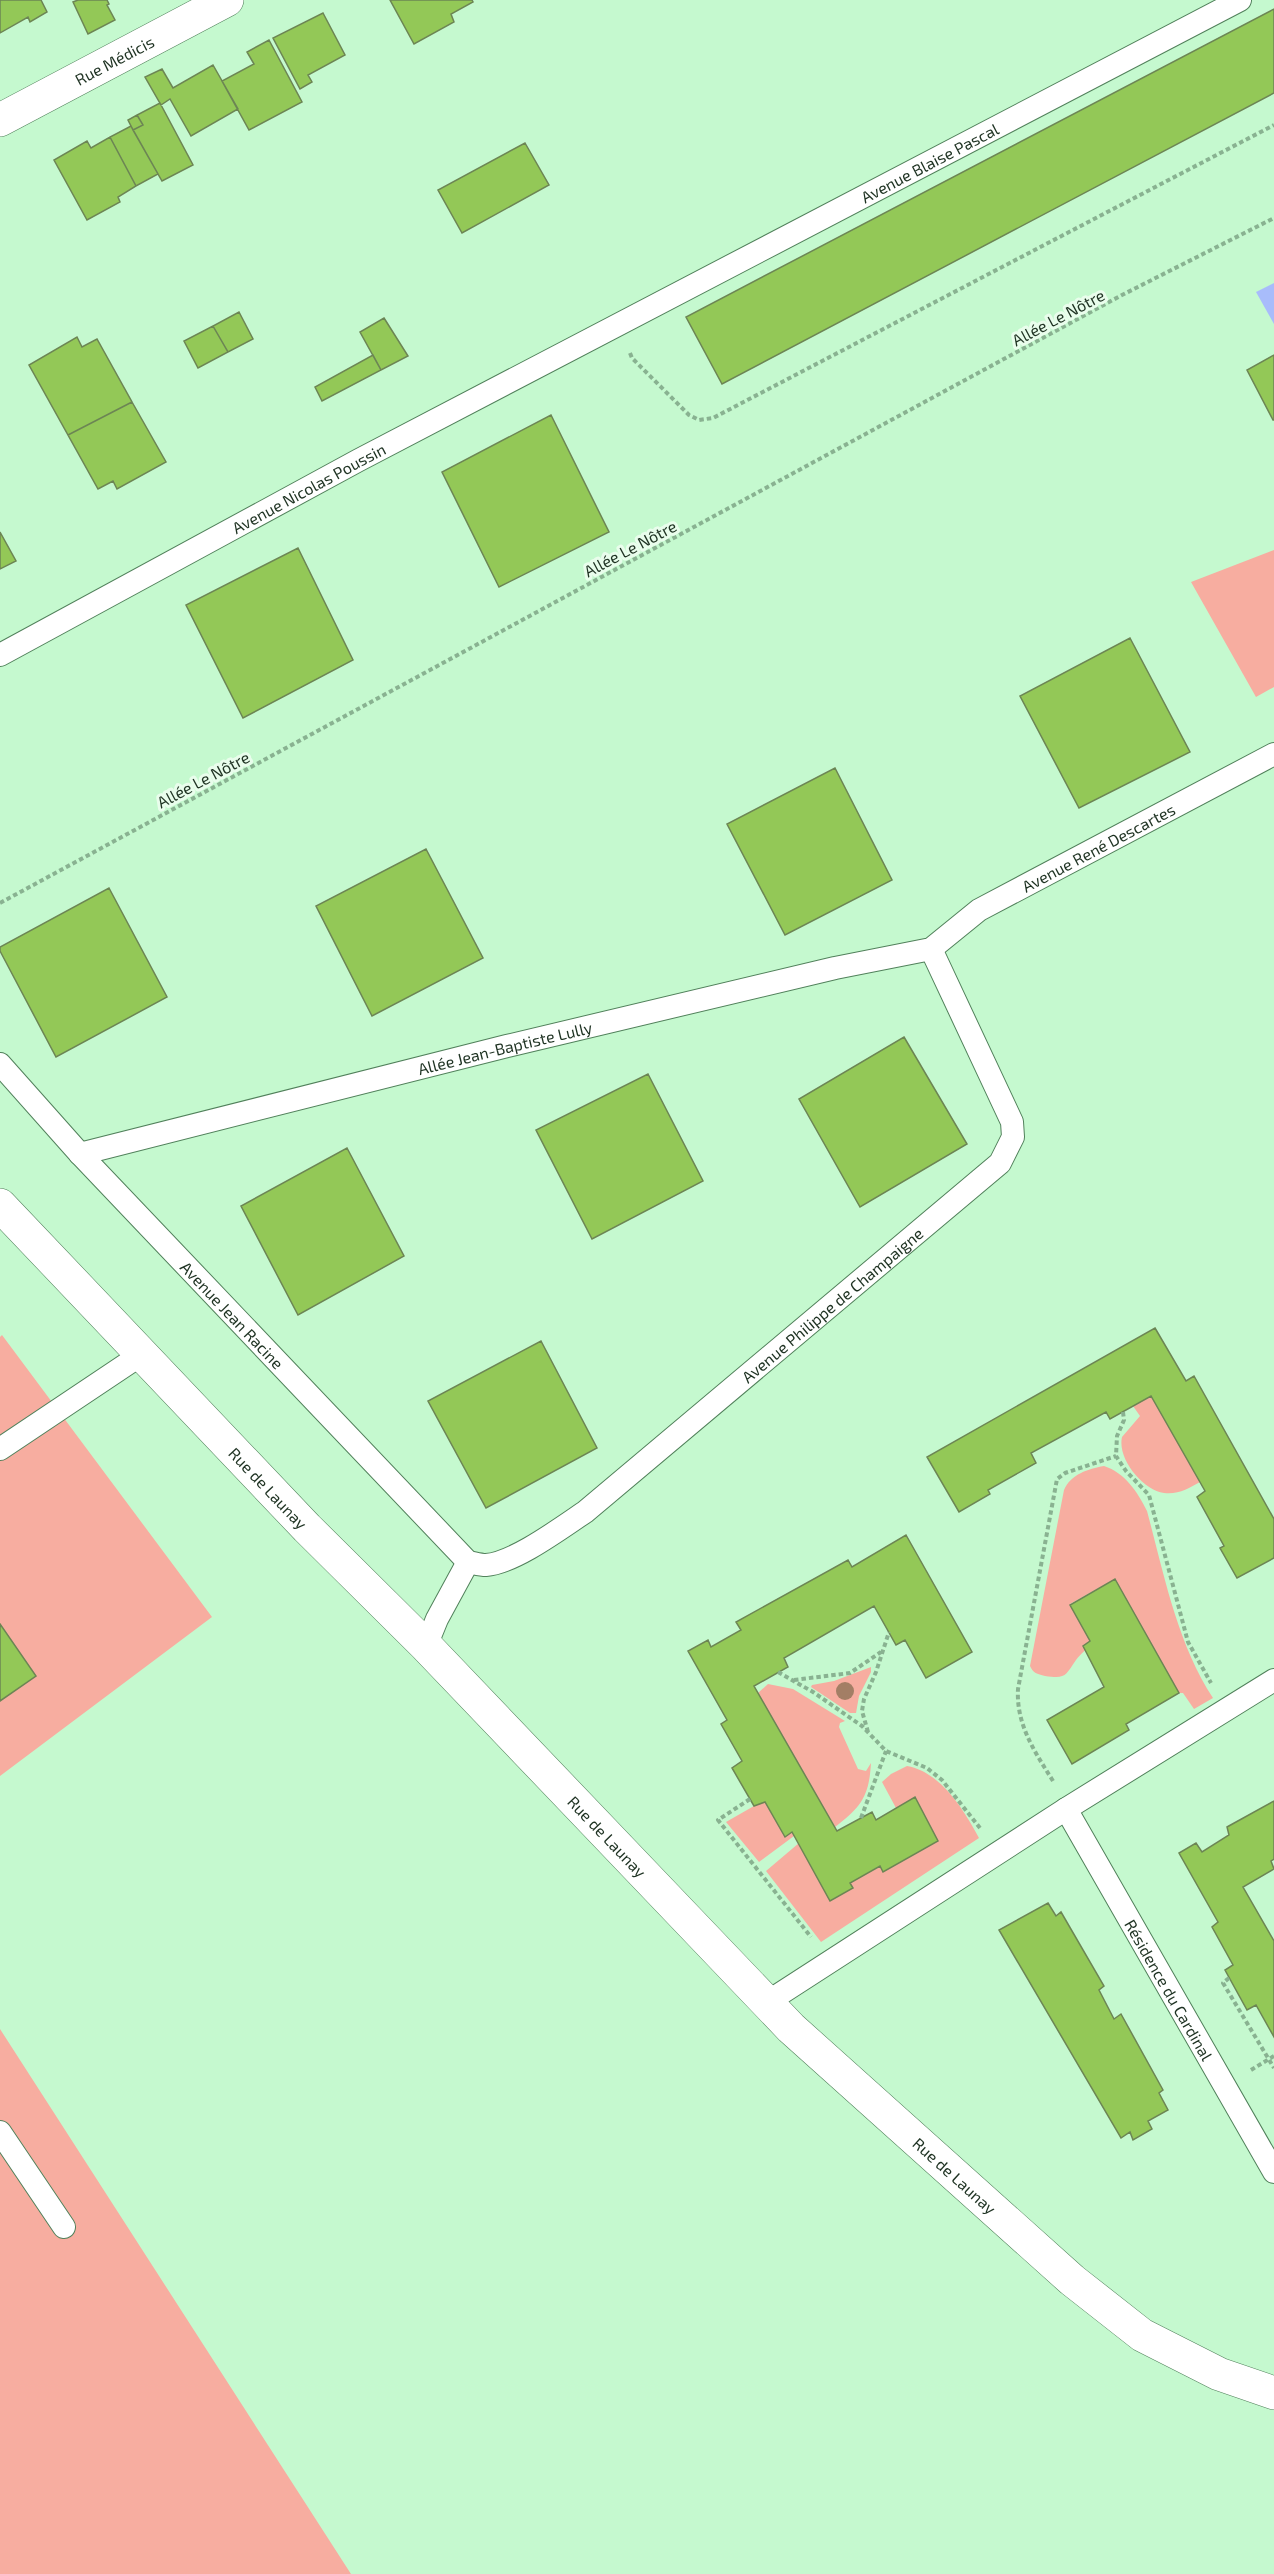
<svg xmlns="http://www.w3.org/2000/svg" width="1274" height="2574" font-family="'Exo 2',sans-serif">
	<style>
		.green { fill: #f7ada0 }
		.water { fill: #a8bcfb }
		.building { fill: #93c857; stroke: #6c8554; stroke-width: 1.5 }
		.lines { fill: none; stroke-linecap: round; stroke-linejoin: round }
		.service-casing { stroke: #51815b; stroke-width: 24 }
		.minor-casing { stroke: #51815b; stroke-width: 34 }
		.path { stroke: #89b291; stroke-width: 4; stroke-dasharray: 4.5 3; stroke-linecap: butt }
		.service { stroke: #fff; stroke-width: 22 }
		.minor { stroke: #fff; stroke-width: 33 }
		.tree { fill: #a37e65 }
		.labels { text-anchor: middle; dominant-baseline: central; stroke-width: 6; stroke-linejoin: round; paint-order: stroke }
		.street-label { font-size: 16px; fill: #1e3222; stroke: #e9fdec }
	</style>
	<rect width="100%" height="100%" fill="#c5f9cf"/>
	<path class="green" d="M1274 550V687L1256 697 1191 582Z
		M2 1335 212 1617 0 1776V1337Z
		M1151 1396 1200 1482C1189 1488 1178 1495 1164 1493 1143 1490 1117 1459 1122 1437L1140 1416 1133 1406Z
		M1104 1466C1125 1473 1137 1491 1147 1511 1164 1574 1177 1643 1213 1698L1194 1709 1183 1693H1179L1115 1579 1070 1604 1090 1641C1087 1651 1082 1652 1076 1660 1065 1676 1066 1679 1045 1676 1037 1674 1033 1673 1030 1666L1064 1490C1071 1474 1088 1469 1104 1466Z
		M871 1667V1672L859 1696 856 1713H850L811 1687 812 1685 834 1681Z
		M768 1684 793 1689 845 1721 840 1723 839 1727 858 1769 866 1771 871 1763C869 1797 861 1807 835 1827L758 1693Z
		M907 1766C941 1772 964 1810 979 1838L821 1942 766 1871 799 1843 830 1901 852 1888 850 1883 880 1866 883 1872 915 1797 896 1808 882 1782 891 1774Z
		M765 1802 785 1837 792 1832 794 1836 759 1862 726 1822 754 1806Z
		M0 2029 351 2574H0Z"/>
	<path class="water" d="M1274 283V324L1256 292Z"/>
	<path class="building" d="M0 0H41L47 12 30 22 28 17 0 33Z
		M78 0H107L109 4 107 5 115 20 88 34 73 2Z
		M390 0H472L473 2 451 14 454 22 414 44Z
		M1274 9V93L722 384 686 317Z
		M323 13 345 55 308 75 312 82 300 89 273 38Z
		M269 40 302 102 249 130 222 81 254 64 247 52Z
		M213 65 238 109 191 136 170 99 161 105 145 77 162 69 173 88Z
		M160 103 193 165 162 181 133 130 143 125 137 115Z
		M137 115 143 125 133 130 128 120Z
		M131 126 158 174 136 186 110 137Z
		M110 137 136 186 118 197 120 202 87 220 54 160 87 141 91 148Z
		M525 143 549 185 462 233 438 190Z
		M239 312 253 339 228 352 213 326Z
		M384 318 408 356 381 370 360 332Z
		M213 326 228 352 198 368 184 341Z
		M77 337 82 347 97 339 132 402 68 435 29 365Z
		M373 355 381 370 322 401 315 387Z
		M1274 355V420H1273L1247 370Z
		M132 402 166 462 117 489 113 481 98 489 68 435Z
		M551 415 609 532 499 587 442 472Z
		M0 532 16 561 0 569Z
		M298 548 353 660 243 718 186 605Z
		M1130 638 1190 752 1079 808 1020 696Z
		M835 768 892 880 785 935 727 824Z
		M426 849 483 958 372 1016 316 906Z
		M109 888 167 997 56 1057 0 951V947Z
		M904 1037 967 1144 860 1207 799 1099Z
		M648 1074 703 1181 592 1239 536 1130Z
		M347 1148 404 1256 298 1315 241 1206Z
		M1155 1328 1186 1381 1194 1376 1274 1519V1558L1237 1578 1220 1548 1224 1546 1197 1497 1205 1491 1151 1396 1110 1419 1106 1412 1031 1453 1036 1463 988 1490 990 1494 959 1512 927 1457Z
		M541 1341 597 1448 486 1508 428 1401Z
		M906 1535 972 1652 926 1678 905 1640 896 1645 874 1606 784 1658 788 1667 754 1686 837 1831 872 1812 876 1820 915 1797 938 1841 883 1872 880 1866 850 1883 853 1888 830 1901 792 1832 785 1837 765 1802 754 1806 732 1768 742 1761 721 1724 727 1720 688 1651 708 1640 711 1647 741 1630 736 1622 848 1560 852 1567Z
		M1115 1579 1179 1693 1126 1724 1129 1730 1072 1764 1047 1720 1104 1687 1083 1646 1090 1641 1070 1605Z
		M0 1624 36 1676 0 1701Z
		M1274 1801V1859L1271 1861 1274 1869 1243 1887 1274 1941V2037L1256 2005 1247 2010 1225 1970 1233 1965 1212 1927 1218 1922 1179 1853 1196 1843 1202 1852 1229 1835 1227 1827Z
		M1048 1903 1056 1916 1061 1912 1104 1986 1099 1990 1114 2019 1121 2014 1163 2090 1159 2093 1168 2110 1148 2121 1152 2129 1133 2140 1130 2132 1121 2138 999 1930Z"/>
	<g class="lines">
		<defs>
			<g id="service">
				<path id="s1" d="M0 655 359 460 1240 0"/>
				<path id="s2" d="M0 1064 80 1154 468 1562"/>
				<path id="s3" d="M80 1154 507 1046 835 968 931 949 979 910 1274 754"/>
				<path d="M0 1449 142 1354"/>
				<path id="s4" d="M468 1562C474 1563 480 1565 486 1565 514 1563 561 1528 585 1512L1000 1163 1013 1137 1012 1122 931 949"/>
				<path d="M426 1646 437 1619 468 1562"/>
				<path id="s5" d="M1066 1809 1274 2172"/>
				<path d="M766 2003 1066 1809 1274 1680"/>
				<path d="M0 2132 64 2227"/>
			</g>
			<g id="minor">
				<path id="s6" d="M0 120 227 0"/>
				<path id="s7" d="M0 1205 307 1528 426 1646 791 2028 1072 2280 1142 2335 1219 2374 1274 2393"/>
			</g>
		</defs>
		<use href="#service" class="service-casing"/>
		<use href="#minor" class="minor-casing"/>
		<path class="path" d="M630 353 632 358 689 415 699 420 713 418 1274 125
			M0 903 1122 295 1274 218
			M1123 1412 1124 1420 1117 1436 1116 1456 1126 1471 1149 1495 1188 1642 1211 1683
			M778 1672 813 1692 862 1726 886 1751 927 1768 942 1780 980 1828
			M794 1680 850 1673 881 1652
			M868 1732 862 1711 864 1699 876 1672 889 1632
			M1053 1781C1035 1752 1016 1725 1018 1689L1057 1479 1065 1473 1116 1456
			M750 1799 718 1820 811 1937
			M861 1818 886 1751
			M1229 1978 1223 1983 1274 2068
			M1251 2070 1274 2056"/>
		<use href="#service" class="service"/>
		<use href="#minor" class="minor"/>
	</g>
	<circle class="tree" cx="845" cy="1691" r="9"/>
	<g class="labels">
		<g class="street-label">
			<text stroke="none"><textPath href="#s6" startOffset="129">Rue Médicis</textPath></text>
			<text stroke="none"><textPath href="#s1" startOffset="1052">Avenue Blaise Pascal</textPath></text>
			<text transform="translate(1058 317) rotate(-28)">Allée Le Nôtre</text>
			<text stroke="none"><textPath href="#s1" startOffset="351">Avenue Nicolas Poussin</textPath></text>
			<text transform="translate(630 548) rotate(-28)">Allée Le Nôtre</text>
			<text transform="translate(203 779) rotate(-28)">Allée Le Nôtre</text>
			<text stroke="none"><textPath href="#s3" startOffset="1072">Avenue René Descartes</textPath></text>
			<text stroke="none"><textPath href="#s3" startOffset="438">Allée Jean-Baptiste Lully</textPath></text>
			<text stroke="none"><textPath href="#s4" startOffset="454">Avenue Philippe de Champaigne</textPath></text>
			<text stroke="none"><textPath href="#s2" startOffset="342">Avenue Jean Racine</textPath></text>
			<text stroke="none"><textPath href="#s7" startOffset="390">Rue de Launay</textPath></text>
			<text stroke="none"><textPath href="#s7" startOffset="876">Rue de Launay</textPath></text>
			<text stroke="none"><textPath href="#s5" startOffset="208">Résidence du Cardinal</textPath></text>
			<text stroke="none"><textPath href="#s7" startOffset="1362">Rue de Launay</textPath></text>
		</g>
	</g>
</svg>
